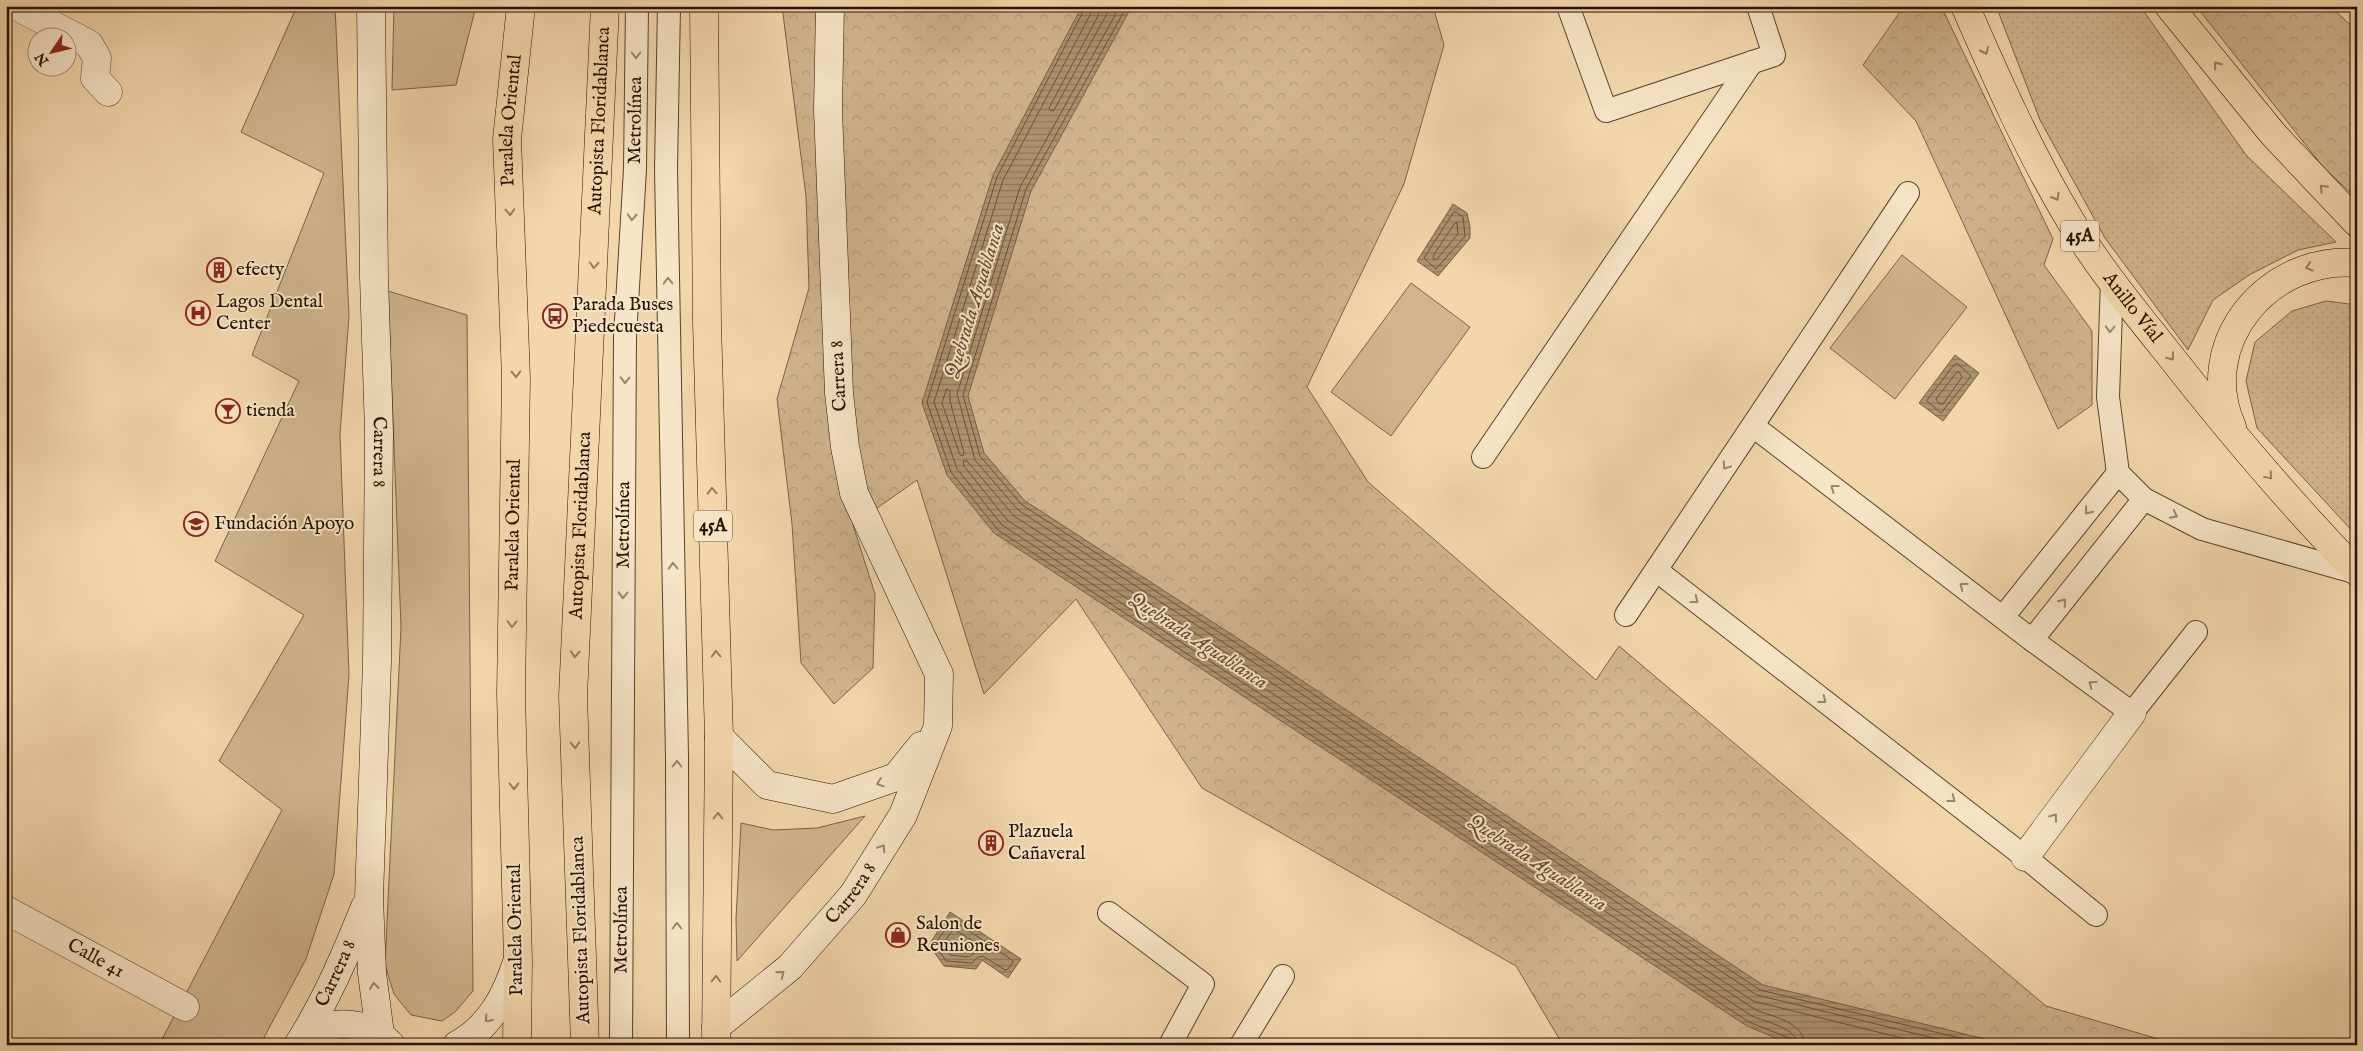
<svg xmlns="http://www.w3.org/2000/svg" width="2363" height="1051" font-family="'IM FELL English',serif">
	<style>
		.forest { fill: url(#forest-crowns); stroke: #7a6347 }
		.park { fill: #d0b58e; stroke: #7a6347 }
		.garden { fill: url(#garden-dots); stroke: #7a6347 }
		.water { fill: url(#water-rules); stroke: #766044 }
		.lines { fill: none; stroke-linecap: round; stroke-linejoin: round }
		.shore { stroke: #685238; stroke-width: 1 }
		.lane-casing { stroke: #58422b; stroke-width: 24 }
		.street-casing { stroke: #58422b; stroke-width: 29 }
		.secondary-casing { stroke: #241100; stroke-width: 29 }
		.highway-casing { stroke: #241100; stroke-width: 29 }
		.lane { stroke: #f7e5c8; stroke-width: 22 }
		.street { stroke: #f7e5c8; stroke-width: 28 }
		.secondary { stroke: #f7e5c8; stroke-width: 28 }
		.highway { stroke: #f3d7ab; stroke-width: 28 }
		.oneway { stroke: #967e5e }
		.oneway2 { stroke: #98866e }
		.labels { text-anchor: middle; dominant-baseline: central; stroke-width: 4; stroke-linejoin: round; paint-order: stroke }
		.shield { fill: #f7e5c8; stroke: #63513c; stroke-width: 1 }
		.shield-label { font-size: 18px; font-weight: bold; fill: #241100 }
		.street-label { font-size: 19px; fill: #241100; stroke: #f7e5c8 }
		.poi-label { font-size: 19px; fill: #241100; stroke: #f7e5c8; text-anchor: start }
		.water-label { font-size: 20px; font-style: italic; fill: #624c33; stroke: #f7e5c8 }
	</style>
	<defs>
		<pattern id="forest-crowns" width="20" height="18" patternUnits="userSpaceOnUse" patternTransform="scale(1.25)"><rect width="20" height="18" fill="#d0b58e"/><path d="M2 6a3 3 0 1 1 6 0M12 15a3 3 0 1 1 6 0" fill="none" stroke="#b29b79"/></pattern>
		<pattern id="garden-dots" width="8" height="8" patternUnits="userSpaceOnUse" patternTransform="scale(1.25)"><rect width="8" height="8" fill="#d0b58e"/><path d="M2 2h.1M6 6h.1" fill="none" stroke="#b29b79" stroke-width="1.8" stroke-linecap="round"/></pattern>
		<pattern id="water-rules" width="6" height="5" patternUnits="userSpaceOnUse" patternTransform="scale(1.25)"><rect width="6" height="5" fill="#ad9471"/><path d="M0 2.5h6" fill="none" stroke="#8d775a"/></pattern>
	</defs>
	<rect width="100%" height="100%" fill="#f3d7ab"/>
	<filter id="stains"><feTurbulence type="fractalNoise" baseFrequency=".004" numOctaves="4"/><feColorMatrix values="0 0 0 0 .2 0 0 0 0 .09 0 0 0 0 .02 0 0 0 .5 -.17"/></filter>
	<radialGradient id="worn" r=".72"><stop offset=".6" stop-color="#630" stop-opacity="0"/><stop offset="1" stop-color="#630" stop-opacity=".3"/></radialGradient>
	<path class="forest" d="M782 6H1433L1444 45 1404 184 1307 387 1368 482 1596 680 1619 646 2046 1006 2179 1045H1563L1516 966 1202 788 1076 599 984 694 917 480 853 525 875 594 873 668 834 704 801 663 792 524 777 399 809 288 806 196Z
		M1904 6H1941L2053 239 2044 265 2092 331V405L2058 429 1916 121 1863 65Z
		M2196 6H2330L2357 31V199L2323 167Z"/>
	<path class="park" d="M297 6H335L349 316 340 434 349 675 334 874 306 959 260 1045H159L282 810 219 761 304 615 215 561 299 381 252 355 324 173 241 132Z
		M394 6H476L456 85 392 90Z
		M1902 255 1967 307 1895 399 1830 348Z
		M1411 283 1470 327 1391 436 1331 392Z
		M388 291 467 315 473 991 455 1012 442 1021 411 1015 394 994 385 965 401 627Z
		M865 816 737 961 736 919 741 823 773 830 817 828Z"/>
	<path class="garden" d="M1996 6H2140L2246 155 2336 242 2298 250 2249 275 2213 300 2188 350 2105 238 2040 120Z
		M2326 301 2357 305V536L2257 428 2246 381 2255 342 2292 311Z"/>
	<path class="water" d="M1082 6H1132L1031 191 968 396 984 453 1025 501 1245 643 1763 985 2010 1045H1792L1747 1026 994 533 947 475 922 403 993 175Z
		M1453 204 1467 213 1470 227V238L1438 276 1417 261Z
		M1955 355 1979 373 1943 421 1919 403Z
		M950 912 1021 959 1008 978 982 960 976 969 944 966 929 945Z"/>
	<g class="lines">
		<path class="shore" d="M1086 6 997 177 927 402 951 472 998 530 1749 1022 1789 1038 1792 1045
			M1092 6 1091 13 1003 180 934 402 957 469 1002 525 1752 1016C1766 1022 1797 1028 1798 1045
			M1100 6 1098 16 1049 108 1051 111 1054 110 1111 6
			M1120 6 1020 187 957 394 975 460 1018 510 1238 652 1757 995 1962 1045
			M1127 6 1026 189 963 395 980 456 1022 505 1242 647 1760 990 1989 1045
			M1456 212 1463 217 1465 236 1436 269 1424 258 1453 213Z
			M1457 223 1458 234 1437 259 1434 260 1433 256 1454 224Z
			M1955 364H1958L1971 376 1941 413 1927 401Z
			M1959 372 1962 377 1943 404H1939L1936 399 1956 373Z
			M947 389 950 391V401L964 453 963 456 960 455 942 403Z
			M953 920 1012 960 1013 962 1008 969 1005 970 983 956 978 957 972 963 946 961 935 944Z
			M954 929 979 945 980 949 969 957 950 955 943 944Z
			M1805 1045C1804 1022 1773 1017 1756 1010L1007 520 964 466 963 461H967L1014 516 1234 658 1753 1001 1930 1045"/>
		<defs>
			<g id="lane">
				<path d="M669 6 666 169 677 757 678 1045"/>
				<path d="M1568 6 1606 111 1774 55 1758 6"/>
				<path d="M2112 281 2108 397 2118 473 2144 499 2202 529 2357 573"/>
				<path d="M1753 426 2032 640 2132 713 2196 632"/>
				<path d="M1483 457 1752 62"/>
				<path d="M1656 570 2025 857 2096 915"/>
				<path d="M1626 615 1908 193"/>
				<path d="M2003 617 2118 473"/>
				<path d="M2032 640 2144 499"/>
				<path d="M1109 913 1203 984 1170 1045"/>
				<path id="s1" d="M621 1045 625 337 635 169 637 6"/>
				<path d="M1241 1045 1283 976"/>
			</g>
			<g id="street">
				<path d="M16 6 89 44 97 58 95 78 108 92"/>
				<path d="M2025 857 2132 713"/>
				<path id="s2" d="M6 910 185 1007"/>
			</g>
			<g id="secondary">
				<path id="s3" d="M371 6 374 277 379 432 377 662 369 898 372 973 380 1034"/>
				<path d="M719 737 767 785 833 799 896 777 921 746"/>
				<path id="s4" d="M716 1027 790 967 853 895 903 815 938 726 939 674 854 493 845 447 839 393 828 110 830 6"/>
				<path d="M302 1043C327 1017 365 1019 390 1044"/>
				<path id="s5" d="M298 1045C326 1001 346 954 365 907"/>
				<path d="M457 1045C490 1027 506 996 517 962"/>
			</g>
			<g id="highway">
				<path d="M704 6 707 323 719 737 716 1045"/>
				<path id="s6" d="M1965 6C1997 79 2029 152 2070 220 2097 265 2131 307 2164 348 2225 426 2288 501 2357 572"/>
				<path d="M2169 6 2273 134 2357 223"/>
				<path d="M2232 427C2194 342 2270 255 2357 263"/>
				<path id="s7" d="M517 1045 518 961 511 694 516 378 507 139 521 6"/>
				<path id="s8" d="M585 1045 573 696 605 6"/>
			</g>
		</defs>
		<use href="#lane" class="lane-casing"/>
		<use href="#street" class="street-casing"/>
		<use href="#secondary" class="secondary-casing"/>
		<use href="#highway" class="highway-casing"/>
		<use href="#lane" class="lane"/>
		<use href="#street" class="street"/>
		<use href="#secondary" class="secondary"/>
		<use href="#highway" class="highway"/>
	</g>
	<defs><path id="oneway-chevron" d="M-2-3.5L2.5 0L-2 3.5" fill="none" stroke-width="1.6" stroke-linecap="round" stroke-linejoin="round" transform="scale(1.25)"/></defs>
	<g class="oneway">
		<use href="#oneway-chevron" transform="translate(1985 51) rotate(66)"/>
		<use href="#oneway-chevron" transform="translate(2217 65) rotate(-129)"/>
		<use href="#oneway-chevron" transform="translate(2323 188) rotate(-134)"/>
		<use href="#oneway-chevron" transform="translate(2056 197) rotate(60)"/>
		<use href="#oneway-chevron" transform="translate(510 212) rotate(88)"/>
		<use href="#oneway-chevron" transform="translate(594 265) rotate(93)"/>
		<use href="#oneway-chevron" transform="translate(2309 267) rotate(164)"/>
		<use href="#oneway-chevron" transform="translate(2171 357) rotate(52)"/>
		<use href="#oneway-chevron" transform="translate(516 374) rotate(89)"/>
		<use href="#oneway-chevron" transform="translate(2269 476) rotate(50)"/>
		<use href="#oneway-chevron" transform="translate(712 491) rotate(-92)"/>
		<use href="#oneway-chevron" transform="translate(512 624) rotate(91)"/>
		<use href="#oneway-chevron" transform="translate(575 654) rotate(93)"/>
		<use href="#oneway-chevron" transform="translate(716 654) rotate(-92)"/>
		<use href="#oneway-chevron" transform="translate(575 745) rotate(88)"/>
		<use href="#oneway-chevron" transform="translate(514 786) rotate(89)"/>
		<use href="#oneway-chevron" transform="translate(718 816) rotate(-89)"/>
		<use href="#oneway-chevron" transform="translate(716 979) rotate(-89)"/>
	</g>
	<g class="oneway2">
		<use href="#oneway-chevron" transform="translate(636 55) rotate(90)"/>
		<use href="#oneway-chevron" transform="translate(632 217) rotate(93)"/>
		<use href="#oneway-chevron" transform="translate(668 281) rotate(-91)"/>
		<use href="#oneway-chevron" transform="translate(2110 329) rotate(92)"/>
		<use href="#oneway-chevron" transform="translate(625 380) rotate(91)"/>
		<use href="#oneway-chevron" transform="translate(1726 466) rotate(124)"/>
		<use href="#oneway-chevron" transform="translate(1834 488) rotate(-143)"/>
		<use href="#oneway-chevron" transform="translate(2088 511) rotate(129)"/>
		<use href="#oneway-chevron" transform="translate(2174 515) rotate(28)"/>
		<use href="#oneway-chevron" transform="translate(673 566) rotate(-91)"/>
		<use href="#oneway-chevron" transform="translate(1963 586) rotate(-143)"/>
		<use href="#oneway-chevron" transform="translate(623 595) rotate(91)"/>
		<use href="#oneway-chevron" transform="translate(1695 600) rotate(38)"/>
		<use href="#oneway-chevron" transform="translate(2063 602) rotate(-52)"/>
		<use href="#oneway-chevron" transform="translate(2092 684) rotate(-144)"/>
		<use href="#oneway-chevron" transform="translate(1823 700) rotate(38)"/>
		<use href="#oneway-chevron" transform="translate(677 764) rotate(-90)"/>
		<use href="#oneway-chevron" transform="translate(880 783) rotate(161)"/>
		<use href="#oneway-chevron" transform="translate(1952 799) rotate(38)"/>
		<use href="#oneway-chevron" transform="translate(2054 817) rotate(-53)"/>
		<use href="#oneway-chevron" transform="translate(882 848) rotate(-58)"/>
		<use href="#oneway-chevron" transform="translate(677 926) rotate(-90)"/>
		<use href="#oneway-chevron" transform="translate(781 974) rotate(-39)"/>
		<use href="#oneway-chevron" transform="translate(374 986) rotate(-97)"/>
		<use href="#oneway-chevron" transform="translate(488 1019) rotate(131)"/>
	</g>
	<defs>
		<symbol id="building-ring" viewBox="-11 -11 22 22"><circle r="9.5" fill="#f7e5c8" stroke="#8f2418" stroke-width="1.5"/><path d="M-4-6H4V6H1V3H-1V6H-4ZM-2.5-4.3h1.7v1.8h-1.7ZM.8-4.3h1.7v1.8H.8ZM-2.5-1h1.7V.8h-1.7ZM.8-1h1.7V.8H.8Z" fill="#8f2418"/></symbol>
		<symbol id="hospital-ring" viewBox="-11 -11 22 22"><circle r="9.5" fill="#f7e5c8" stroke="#8f2418" stroke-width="1.5"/><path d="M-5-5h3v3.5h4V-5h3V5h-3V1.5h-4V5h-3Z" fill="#8f2418"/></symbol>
		<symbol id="bus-ring" viewBox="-11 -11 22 22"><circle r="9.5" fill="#f7e5c8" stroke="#8f2418" stroke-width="1.5"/><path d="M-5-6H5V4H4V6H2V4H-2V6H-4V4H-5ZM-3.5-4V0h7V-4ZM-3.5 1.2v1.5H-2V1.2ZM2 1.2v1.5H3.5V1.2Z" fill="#8f2418"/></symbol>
		<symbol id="bar-ring" viewBox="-11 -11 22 22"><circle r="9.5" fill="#f7e5c8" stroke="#8f2418" stroke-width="1.5"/><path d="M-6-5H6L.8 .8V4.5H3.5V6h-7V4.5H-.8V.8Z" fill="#8f2418"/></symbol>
		<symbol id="school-ring" viewBox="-11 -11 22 22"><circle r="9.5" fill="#f7e5c8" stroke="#8f2418" stroke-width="1.5"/><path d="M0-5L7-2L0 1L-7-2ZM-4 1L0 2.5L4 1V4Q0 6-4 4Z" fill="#8f2418"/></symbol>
		<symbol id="shop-ring" viewBox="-11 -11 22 22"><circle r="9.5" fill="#f7e5c8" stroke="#8f2418" stroke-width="1.5"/><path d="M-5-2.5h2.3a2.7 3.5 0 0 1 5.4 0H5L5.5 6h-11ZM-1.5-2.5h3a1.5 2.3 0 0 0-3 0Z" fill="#8f2418"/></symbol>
	</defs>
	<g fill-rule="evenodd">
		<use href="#building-ring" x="205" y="256" width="28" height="28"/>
		<use href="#hospital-ring" x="184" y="299" width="28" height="28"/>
		<use href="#bus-ring" x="541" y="302" width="28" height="28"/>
		<use href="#bar-ring" x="214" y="397" width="28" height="28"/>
		<use href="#school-ring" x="182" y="510" width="28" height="28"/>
		<use href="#building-ring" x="977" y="829" width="28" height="28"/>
		<use href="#shop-ring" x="884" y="921" width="28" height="28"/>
	</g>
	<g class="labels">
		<g class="shield">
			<rect x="2061" y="220.5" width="38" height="31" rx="4"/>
			<rect x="694" y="510.5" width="38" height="31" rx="4"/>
		</g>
		<g class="shield-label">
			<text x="2080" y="236">45A</text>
			<text x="713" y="526">45A</text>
		</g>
		<g class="street-label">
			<text stroke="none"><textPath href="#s7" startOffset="925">Paralela Oriental</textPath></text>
			<text stroke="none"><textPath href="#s8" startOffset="925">Autopista Floridablanca</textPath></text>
			<text stroke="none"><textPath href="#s1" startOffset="925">Metrolínea</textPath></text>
			<text stroke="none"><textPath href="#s6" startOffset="346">Anillo Víal</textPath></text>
			<text transform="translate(839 376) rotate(-93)">Carrera 8</text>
			<text stroke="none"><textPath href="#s3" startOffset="446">Carrera 8</textPath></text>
			<text stroke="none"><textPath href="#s7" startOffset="520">Paralela Oriental</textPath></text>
			<text stroke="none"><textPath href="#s8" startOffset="520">Autopista Floridablanca</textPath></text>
			<text stroke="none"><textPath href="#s1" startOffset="520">Metrolínea</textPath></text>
			<text stroke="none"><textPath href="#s4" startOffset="191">Carrera 8</textPath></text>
			<text transform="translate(516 930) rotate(-91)">Paralela Oriental</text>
			<text transform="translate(581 930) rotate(-92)">Autopista Floridablanca</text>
			<text stroke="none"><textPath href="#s1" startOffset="115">Metrolínea</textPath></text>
			<text stroke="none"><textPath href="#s2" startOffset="102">Calle 41</textPath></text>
			<text stroke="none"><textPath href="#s5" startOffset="81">Carrera 8</textPath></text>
		</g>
		<g class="poi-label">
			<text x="236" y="270">efecty</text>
			<text x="216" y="302">Lagos Dental<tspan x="216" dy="22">Center</tspan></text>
			<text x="572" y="305">Parada Buses<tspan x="572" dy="22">Piedecuesta</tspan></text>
			<text x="246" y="411">tienda</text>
			<text x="214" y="524">Fundación Apoyo</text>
			<text x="1008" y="832">Plazuela<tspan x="1008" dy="22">Cañaveral</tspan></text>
			<text x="916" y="924">Salon de<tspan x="916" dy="22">Reuniones</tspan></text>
		</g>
		<g class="water-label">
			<text transform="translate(975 301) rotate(-73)">Quebrada Aguablanca</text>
			<text transform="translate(1198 641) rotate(33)">Quebrada Aguablanca</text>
			<text transform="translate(1537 863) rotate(33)">Quebrada Aguablanca</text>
		</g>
	</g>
	<rect width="2363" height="1051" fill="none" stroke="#f3d7ab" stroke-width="25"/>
	<rect x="8" y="8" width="2348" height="1036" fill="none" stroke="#241100" stroke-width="2.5"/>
	<rect x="12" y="12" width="2338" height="1026" fill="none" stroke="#241100"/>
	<g transform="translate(52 52) rotate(235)"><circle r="24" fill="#f7e5c8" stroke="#a39078"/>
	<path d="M0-4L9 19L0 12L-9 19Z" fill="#8f2418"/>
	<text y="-8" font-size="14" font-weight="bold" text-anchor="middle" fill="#241100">N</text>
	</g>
	<rect width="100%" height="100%" filter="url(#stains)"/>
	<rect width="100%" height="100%" fill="url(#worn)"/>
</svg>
